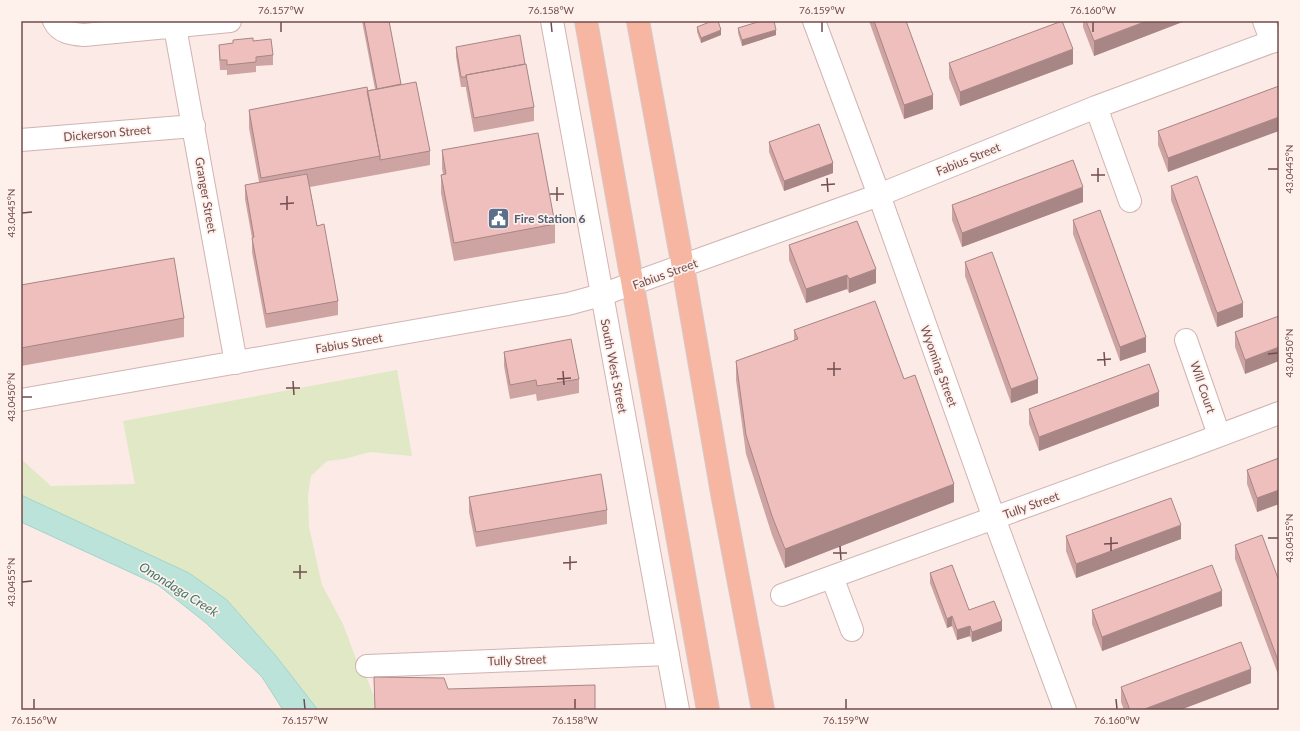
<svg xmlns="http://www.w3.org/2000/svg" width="1300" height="731" font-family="Lato,sans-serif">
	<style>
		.green { fill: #e0e8c5 }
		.water { fill: #bbe3da; stroke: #a2d5c9 }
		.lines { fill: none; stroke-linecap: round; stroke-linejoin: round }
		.minor-casing { stroke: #d1b4b2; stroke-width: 24 }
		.major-casing { stroke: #d5c9ca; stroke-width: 24 }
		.minor { stroke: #fff; stroke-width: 22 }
		.major { stroke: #f6b6a1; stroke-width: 22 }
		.wall { fill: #cea4a3 }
		.shaded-wall { fill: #a78685 }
		.building { fill: #efbfbe; stroke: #a78685 }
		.ticks { fill: none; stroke: #734c4d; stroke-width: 1.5 }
		.labels { text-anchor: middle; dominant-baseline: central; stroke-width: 3.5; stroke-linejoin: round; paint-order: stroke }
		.street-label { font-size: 12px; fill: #734c4d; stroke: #fef0eb }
		.service-label { font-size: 12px; font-weight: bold; fill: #4e5e75; stroke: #fef0eb; text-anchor: start }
		.water-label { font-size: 13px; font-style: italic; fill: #40776c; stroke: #fef0eb }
		.neatline { fill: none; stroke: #734c4d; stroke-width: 1.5 }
		.ticks-label { font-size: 10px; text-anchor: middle; fill: #734c4d }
	</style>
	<rect width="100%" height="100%" fill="#fbeae5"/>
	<path class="green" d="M397 370 412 456 370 452 344 459 327 461 311 476 308 494 309 527 322 585 343 624 356 659 361 664 374 696 375 710H318L276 656 227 600 189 573 21 495V459L51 486 135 484 123 421Z"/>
	<path class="water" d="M21 495 189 573 227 600 276 656 318 710H283L262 677 206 623 158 585 21 522Z"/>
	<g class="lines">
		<defs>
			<path id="minor" d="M54 21C60 33 72 34 84 35L230 21
				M552 21 678 710
				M814 21 879 195 994 518 1065 710
				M1264 21 1272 42
				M175 27 236 363
				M1096 107 1130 201
				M21 140 194 126
				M1186 340 1219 435
				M21 400 568 304 601 295 879 195 1096 107 1279 39
				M832 577 852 630
				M782 595 1189 447 1279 413
				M367 666 668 654"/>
			<path id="major" d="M586 21 708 710
				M638 21 683 267 722 493 763 710"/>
		</defs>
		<use href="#minor" class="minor-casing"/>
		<use href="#major" class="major-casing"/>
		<use href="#minor" class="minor"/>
		<use href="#major" class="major"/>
	</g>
	<path class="wall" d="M362 21H389L401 84 430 151V165L310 187 317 226 338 301V315L266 328 252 252V238L245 199V185L259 182 249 128V110L375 89Z
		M869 21H906L933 109 904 119Z
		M1083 21H1185L1094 56 1083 27Z
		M697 27 721 35 701 43 697 32Z
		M738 28 776 35 742 46 738 33Z
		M253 41 273 55V65L256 66V72L227 75V70H220L219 55V45Z
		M456 47 525 64 534 107V121L474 132 466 89V87H461L456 57Z
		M949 63 1073 64 960 106 949 78Z
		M1279 86 1168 172 1158 145V131Z
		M769 142 833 173 784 191 769 152Z
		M442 150 555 224V243L454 261 441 193V175L443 174 442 169Z
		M1171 186 1243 317 1217 327 1171 200Z
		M1083 202 962 247 952 220V205Z
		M1073 220 1146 352 1120 361 1073 234Z
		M789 245 876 283 849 293 847 289 806 303 789 260Z
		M965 262 1038 393 1011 403 965 276Z
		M21 285 184 318V337L21 366Z
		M1279 316 1245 374 1235 347V332Z
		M794 330 904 379 954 502 785 568 772 535 746 454 736 380V361L794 341Z
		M504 352 579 379V393L537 401 536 394 510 399 504 366Z
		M1159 406 1039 451 1029 424V409Z
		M1279 458V504L1257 512 1247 484V470Z
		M469 497 607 510V524L476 547 469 512Z
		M1066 536 1181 539 1076 578 1066 551Z
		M1235 545 1279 581V677L1235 559Z
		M930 573 969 610 1002 631 972 642 970 636 957 640 952 626 947 628 930 583Z
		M1222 606 1102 651 1092 624V610Z
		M1251 683 1180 710H1124L1121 702V687Z"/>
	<path class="shaded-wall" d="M1147 21H1185L1094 56V41Z
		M721 30V35L701 43V38Z
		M776 30V35L742 46V40Z
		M1073 49V64L960 106V92Z
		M933 95V109L904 119V105Z
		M1279 117V131L1168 172V158Z
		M833 163V173L784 191V181Z
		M1083 187V202L962 247V233Z
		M876 269V283L849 293V279Z
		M847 275V289L806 303V289Z
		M1243 303V317L1217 327V313Z
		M1146 337V352L1120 361V347Z
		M1279 347V361L1245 374V360Z
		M1038 379V393L1011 403V389Z
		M1159 392V406L1039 451V437Z
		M954 484V502L785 568V549Z
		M1279 490V504L1257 512V498Z
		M1181 525V539L1076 578V564Z
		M1222 591V606L1102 651V637Z
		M952 616V626L947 628V619Z
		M1002 621V631L972 642V632Z
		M970 626V636L957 640V630Z
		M1251 669V683L1180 710H1142Z"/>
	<path class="building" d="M364 21H389L401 84 377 89Z
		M712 21H718L721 30 701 38 697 27Z
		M761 21H774L776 30 742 40 738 28Z
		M874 21H906L933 95 904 105Z
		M1062 21 1073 49 960 92 949 63Z
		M1086 21H1147L1094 41Z
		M520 35 525 64 466 75V77H461L456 47Z
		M253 38V41L271 39 273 55 256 57V62L227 65V60H220L219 45 233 43V40Z
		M526 64 534 107 474 118 466 75Z
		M416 82 430 151 380 160V156L367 91Z
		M1279 86V117L1168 158 1158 131Z
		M367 87 380 156 261 178 249 110Z
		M819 124 833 163 784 181 769 142Z
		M538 133 555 224 454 243 441 175 446 174 442 150Z
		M1073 160 1083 187 962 233 952 205Z
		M307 174 317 226 324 224 338 301 266 314 252 238 254 237 245 185Z
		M1197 176 1243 303 1217 313 1171 186Z
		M1100 210 1146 337 1120 347 1073 220Z
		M857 221 876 269 849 279 847 275 806 289 789 245Z
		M992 252 1038 379 1011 389 965 262Z
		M174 258 184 318 21 348V285Z
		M875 301 904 379 915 375 954 484 785 549 772 516 746 435 736 361 798 339 794 330Z
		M1279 316V347L1245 360 1235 332Z
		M571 339 579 379 537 386 536 380 510 385 504 352Z
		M1149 364 1159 392 1039 437 1029 409Z
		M1279 458V490L1257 498 1247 470Z
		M601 474 607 510 476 532 469 497Z
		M1171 498 1181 525 1076 564 1066 536Z
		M1262 535 1279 581V663L1235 545Z
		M952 565 969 610 994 601 1002 621 972 632 970 626 957 630 952 616 947 619 930 573Z
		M1212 565 1222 591 1102 637 1092 610Z
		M1241 642 1251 669 1142 710H1130L1121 687Z
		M374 677 444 678 448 689 595 685V710H375Z"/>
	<path class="ticks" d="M281 22V32M551 22 552 32M822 22V32M1093 22V32M1098 168V182M1268 169H1278M1091 175H1105M827 178 828 192M821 185 835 184M557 187V201M550 194H564M287 196V210M280 204 294 203M22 213 32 212M1104 352 1105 366M1268 354 1278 353M1097 360 1111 359M834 362V376M827 369H841M563 371 564 385M557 379 571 378M293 381 294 395M286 388H300M22 397H32M1111 537V551M1268 538H1278M1104 544 1118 543M840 546 841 560M833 553H847M570 556V570M563 563 577 562M300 565V579M293 572H307M22 582 32 581M34 699V709M304 699 305 709M575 699V709M846 699V709M1116 699 1117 709"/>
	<defs>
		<symbol id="civic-square" viewBox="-11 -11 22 22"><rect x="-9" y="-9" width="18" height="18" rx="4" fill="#5c6f8a" stroke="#fef0eb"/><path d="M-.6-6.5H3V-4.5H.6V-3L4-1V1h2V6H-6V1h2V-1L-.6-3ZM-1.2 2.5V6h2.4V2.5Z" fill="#fff"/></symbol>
	</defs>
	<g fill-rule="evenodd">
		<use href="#civic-square" x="486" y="206" width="25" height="25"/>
	</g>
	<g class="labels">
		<g class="street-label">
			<text transform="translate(107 133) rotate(-5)">Dickerson Street</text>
			<text transform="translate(968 159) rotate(-22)">Fabius Street</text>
			<text transform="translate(206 195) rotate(80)">Granger Street</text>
			<text transform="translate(665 274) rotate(-20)">Fabius Street</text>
			<text transform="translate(349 343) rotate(-10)">Fabius Street</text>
			<text transform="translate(614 366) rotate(79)">South West Street</text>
			<text transform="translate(939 366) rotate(70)">Wyoming Street</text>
			<text transform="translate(1203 387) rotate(71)">Will Court</text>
			<text transform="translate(1031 505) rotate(-20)">Tully Street</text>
			<text transform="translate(517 660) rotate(-2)">Tully Street</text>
		</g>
		<g class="service-label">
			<text x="514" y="218">Fire Station 6</text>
		</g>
		<g class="water-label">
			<text transform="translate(179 589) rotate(32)">Onondaga Creek</text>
		</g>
	</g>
	<rect width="1300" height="731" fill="none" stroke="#fef0eb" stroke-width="44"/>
	<rect x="22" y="22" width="1256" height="687" class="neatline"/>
	<g class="ticks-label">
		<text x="281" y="14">76.157°W</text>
		<text x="551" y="14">76.158°W</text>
		<text x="822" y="14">76.159°W</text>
		<text x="1093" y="14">76.160°W</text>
		<text transform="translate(1289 169) rotate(-90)" y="4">43.0445°N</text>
		<text transform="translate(11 213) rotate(-90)" y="4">43.0445°N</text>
		<text transform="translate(1289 353) rotate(-90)" y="4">43.0450°N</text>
		<text transform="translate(11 397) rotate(-90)" y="4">43.0450°N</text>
		<text transform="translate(1289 538) rotate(-90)" y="4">43.0455°N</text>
		<text transform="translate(11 582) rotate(-90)" y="4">43.0455°N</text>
		<text x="34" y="724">76.156°W</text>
		<text x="305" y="724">76.157°W</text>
		<text x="575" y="724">76.158°W</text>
		<text x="846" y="724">76.159°W</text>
		<text x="1117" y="724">76.160°W</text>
	</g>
</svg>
